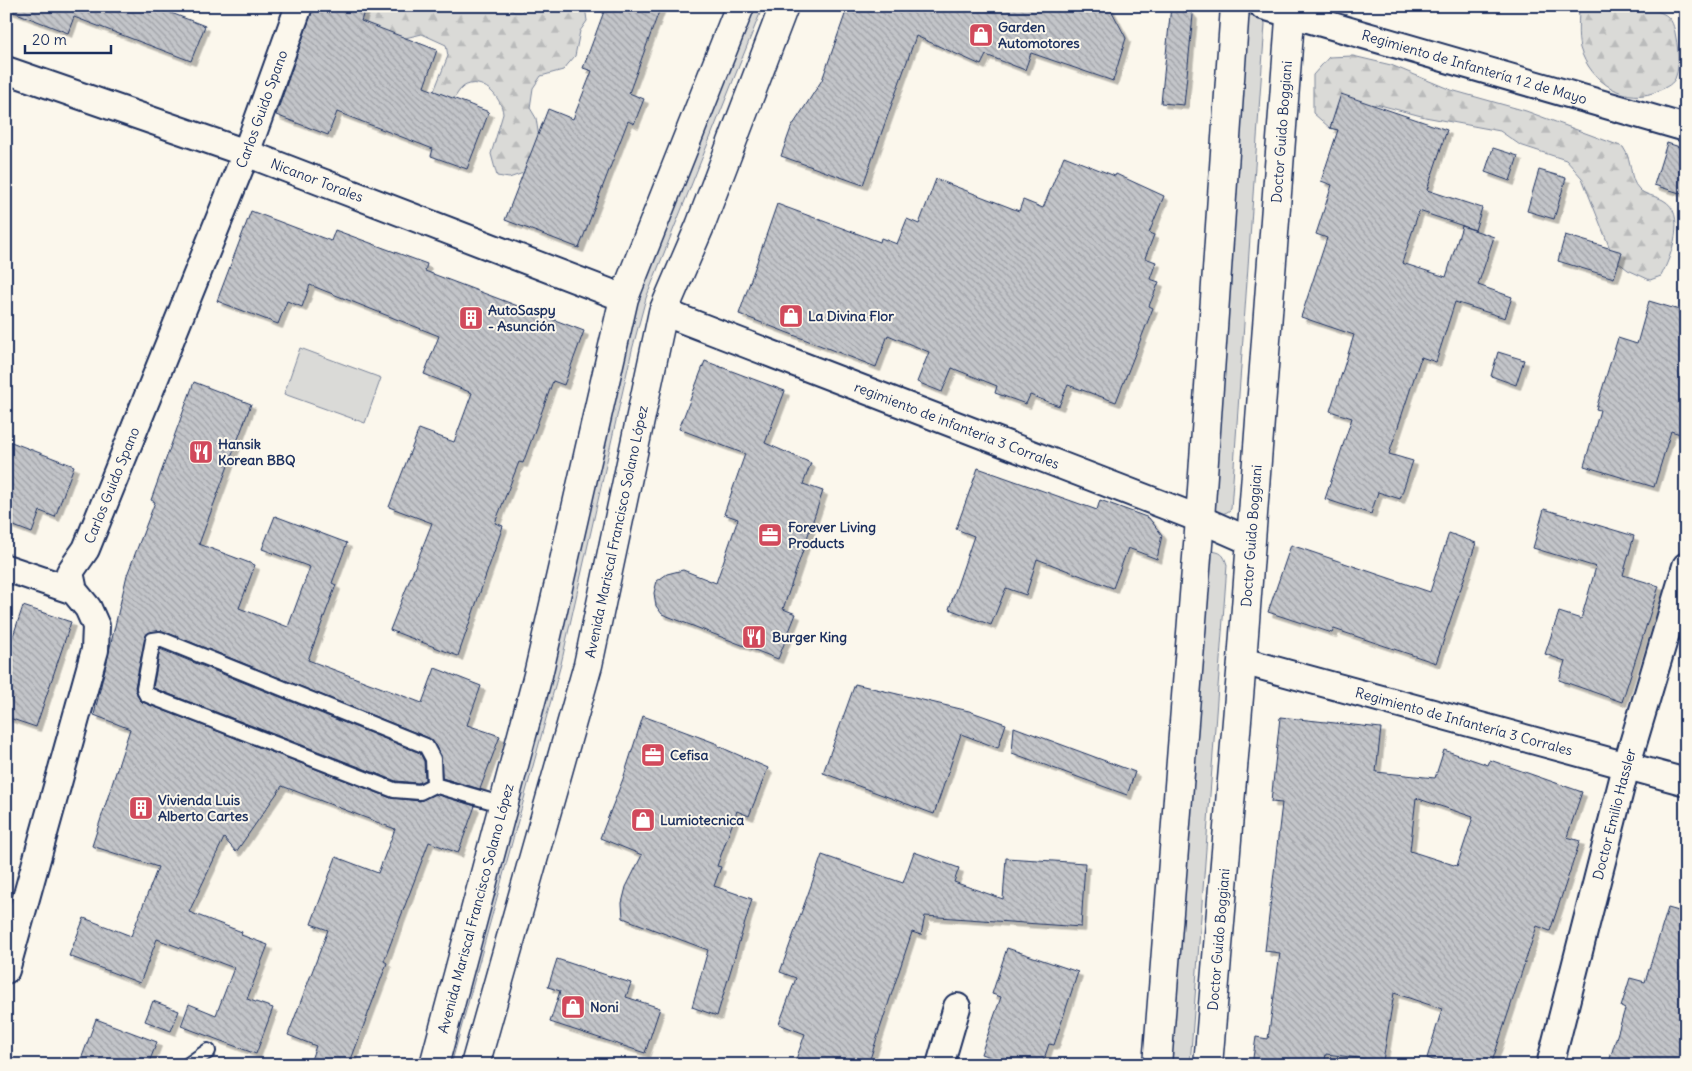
<svg xmlns="http://www.w3.org/2000/svg" width="1692" height="1071" font-family="Delius,sans-serif">
	<style>
		.green { fill: #dadad7; stroke: #7a849a }
		.forest { fill: url(#forest-firs); stroke: #7a849a }
		.building { fill: url(#building-back-hatch); stroke: #1b2f5e; fill-rule: evenodd; filter: url(#shadow) }
		.lines { fill: none; stroke-linecap: round; stroke-linejoin: round }
		.service-casing { stroke: #1b2f5e; stroke-width: 18 }
		.minor-casing { stroke: #1b2f5e; stroke-width: 30 }
		.primary-casing { stroke: #1b2f5e; stroke-width: 31 }
		.trunk-casing { stroke: #1b2f5e; stroke-width: 31 }
		.service { stroke: #fbf7ec; stroke-width: 14 }
		.minor { stroke: #fbf7ec; stroke-width: 26 }
		.primary { stroke: #fbf7ec; stroke-width: 28 }
		.trunk { stroke: #fbf7ec; stroke-width: 28 }
		.labels { text-anchor: middle; dominant-baseline: central; stroke-width: 4; stroke-linejoin: round; paint-order: stroke }
		.poi-label { font-size: 14px; font-weight: bold; fill: #1b2f5e; stroke: #fbf7ec; text-anchor: start }
		.street-label { font-size: 14px; fill: #1b2f5e; stroke: #fbf7ec }
	</style>
	<defs>
		<pattern id="forest-firs" width="22" height="20" patternUnits="userSpaceOnUse" patternTransform="scale(1.25)"><rect width="22" height="20" fill="#dadad7"/><path d="M5 1l3.5 6h-7zM16 11l3.5 6h-7z" fill="#babbbb"/></pattern>
		<pattern id="building-back-hatch" width="6" height="6" patternUnits="userSpaceOnUse" patternTransform="scale(1.25)"><rect width="6" height="6" fill="#c3c5c9"/><path d="M-1 5l2 2M0 0l6 6M5-1l2 2" fill="none" stroke="#9ea0a6"/></pattern>
		<filter id="shadow"><feDropShadow dx="4.5" dy="4.5" stdDeviation="0" flood-color="#0004"/></filter>
	</defs>
	<rect width="100%" height="100%" fill="#fbf7ec"/>
	<filter id="ink" filterUnits="userSpaceOnUse"><feTurbulence type="fractalNoise" baseFrequency=".02" numOctaves="2"/><feDisplacementMap in="SourceGraphic" scale="10" xChannelSelector="R" yChannelSelector="G"/><feConvolveMatrix kernelMatrix="1 2 1 2 8 2 1 2 1" color-interpolation-filters="sRGB"/></filter>
	<g filter="url(#ink)">
		<path class="green" d="M752 6H763L646 298 632 350 561 664 451 1065H442L636 297Z
			M1249 15 1264 19 1265 24 1231 509C1225 515 1220 514 1212 513L1243 17Z
			M300 348 381 378 365 423 284 394Z
			M1210 551C1221 552 1224 554 1227 565L1190 1065H1165Z"/>
		<path class="forest" d="M308 6H506L514 12H521L527 6H585L587 21 580 31 575 56 563 70 541 76 533 88 530 108 536 118 539 138 532 170 509 178 497 176 491 154 503 114C502 97 481 75 463 87 459 90 456 96 453 100L434 91 448 56 446 45 422 34 405 38 309 26Z
			M1579 6C1605 6 1637 1 1662 13 1673 18 1674 27 1676 38 1678 49 1680 65 1676 76 1674 84 1666 87 1660 90 1627 107 1590 82 1580 48 1577 34 1579 20 1579 6Z
			M1353 56 1391 65 1451 90 1526 111 1623 147C1634 163 1628 178 1639 189 1644 195 1656 196 1663 200 1688 213 1671 257 1661 276L1650 280 1628 270 1614 259 1582 178 1566 160 1520 145 1500 131 1425 117 1376 104 1365 109 1338 130 1330 128 1313 113V75L1329 57Z"/>
		<path class="building" d="M6 6H153L205 26 191 61 74 17 68 33 6 9Z
			M314 6H366L361 21 437 50 424 87 489 112 467 169 431 156 433 149 337 112 328 135 276 115Z
			M606 6H661L629 93 644 99 634 124 628 121 579 248 505 220 548 109 573 119 592 71 583 68Z
			M848 6H1109L1126 38 1113 81 1031 53 1025 70 986 55 981 65 916 36 863 185 781 156 791 128 822 80Z
			M1171 6H1186L1193 15 1184 105 1161 103Z
			M1341 94 1447 130 1427 190 1482 208 1475 230 1419 211 1402 263 1446 277 1462 226 1494 237 1478 285 1512 297 1505 318 1455 302 1436 362 1421 357 1389 454 1413 461 1400 499 1378 492 1371 514 1325 499 1352 418 1330 411 1354 335 1301 317 1327 238 1316 234 1332 185 1321 181 1338 130 1330 128Z
			M1667 143 1686 149V195L1654 185Z
			M1493 148 1518 156 1510 181 1485 172Z
			M1064 156 1115 176 1116 174 1164 196 1149 233 1154 235 1145 258 1156 262 1150 279 1159 282 1149 306 1153 308 1116 402 1068 385 1059 406 1030 395 1026 404 995 393 997 386 952 368 942 392 917 382 929 352 888 335 876 367 739 314 777 204 880 242 881 238 897 244 907 219 919 224 936 179 1019 211 1023 200 1043 208Z
			M1539 170 1566 178 1554 219 1527 211Z
			M251 211 331 241 335 230 365 241 427 264 425 271 584 331 564 385 553 381 523 463 519 462 495 523 503 526 458 656 390 630 432 523 389 507 419 429 454 442 472 393 424 374 439 336 310 285 302 307 287 301 278 324 217 301Z
			M1565 235 1622 252 1614 278 1558 261Z
			M1649 301 1686 312V436L1671 431 1654 487 1584 466 1600 410 1596 409 1618 338 1637 344Z
			M1498 352 1524 360 1516 385 1491 376Z
			M705 361 785 391 765 443 811 463 803 484 823 491 783 609 796 614 778 659 662 614 656 606 654 593 657 581 667 574 683 570 716 583 738 519 724 514 745 454 679 429Z
			M194 382 251 404 199 544 255 565 239 608 288 627 310 567 262 549 275 516 347 543 332 583 336 585 308 660 422 703 435 668 481 686 467 725 500 736 480 789 442 778 441 755 429 738 163 631 151 632 145 638 135 687 138 697 142 702 391 798 420 801 435 794 475 806 458 853 429 842 384 961 387 963 349 1065H309L316 1046 288 1035 328 930 311 924 336 857 378 873 395 829 282 786 236 852 224 838 189 912 242 932 241 935 268 945 247 999 273 1008 256 1054 181 1026 189 1004 216 1015 234 968 157 939 140 983 69 956 84 918 131 936 158 867 92 846 130 729 94 715 127 575 155 502 151 500Z
			M6 440 74 466 55 517 40 511 32 533 6 523Z
			M978 468 1097 510 1100 500 1149 518 1162 535 1157 559 1128 548 1113 588 1037 559 1026 595 1006 588 991 625 949 609 974 536 956 529Z
			M1544 509 1634 536 1623 575 1659 586 1622 702 1559 680 1565 661 1545 654 1559 612 1581 619 1596 567 1533 548Z
			M1449 533 1476 543 1436 663 1334 629 1332 633 1268 612 1291 545 1430 592Z
			M23 606 71 622 36 727 6 717V657Z
			M160 649 420 753 424 761 425 780 418 783 396 781 153 688Z
			M855 684 969 711 1006 724 998 748 961 734 934 814 823 773Z
			M643 716 718 744V746L768 768 749 816 737 811 717 866 721 867 714 886 752 899 717 1016 692 1007 708 950 623 918 622 903 626 887 642 855 600 838 623 779Z
			M1280 717 1381 728 1376 772 1435 778 1444 750 1488 765 1490 760 1582 792 1567 837 1580 841 1550 931 1537 926 1491 1065H1448L1427 1058 1442 1009 1394 993 1383 1061 1326 1054 1324 1065H1252L1256 1037 1268 1039 1280 953 1265 951 1282 803 1271 802ZM1416 798 1473 817 1457 866 1410 851Z
			M1014 727 1135 772 1127 795 1012 753Z
			M914 852 959 868 954 882 1003 899 1006 858 1085 863 1081 927 925 916 921 935 912 932 868 1065H794L805 1034 779 1024 796 978 780 972 822 855 903 883Z
			M1668 908 1686 913V1065H1608L1625 1009 1621 1007 1630 978 1645 982Z
			M1007 948 1078 972 1054 1045 1049 1044 1042 1065H1013L981 1054 1001 997 992 994Z
			M557 959 631 983 626 997 660 1008 645 1053 550 1022 560 991 548 987Z
			M153 1001 179 1011 171 1031 145 1021Z
			M96 1019 157 1042 148 1065H79Z"/>
		<g class="lines">
			<defs>
				<path id="service" d="M434 785 433 759 426 746 160 639 153 640 144 688 146 694 155 698 394 790 420 792 434 785 504 805
					M188 1065 208 1051"/>
				<g id="minor">
					<path id="s1" d="M1263 6 1686 128"/>
					<path id="s2" d="M6 70 246 153 624 298"/>
					<path id="s3" d="M663 312 1200 519 1250 541"/>
					<path d="M6 568 74 591"/>
					<path id="s4" d="M1242 661 1686 782"/>
					<path id="s5" d="M6 970 95 650 96 626 88 608 74 591 70 572 86 549 246 153 299 6"/>
					<path d="M940 1065 957 1007"/>
					<path id="s6" d="M1550 1065 1626 767 1686 566"/>
				</g>
				<g id="primary">
					<path d="M1157 1065 1200 519 1235 6"/>
					<path id="s7" d="M1208 1065 1242 661 1291 6"/>
				</g>
				<g id="trunk">
					<path id="s8" d="M434 1065 538 675 624 298 740 6"/>
					<path id="s9" d="M475 1065 588 665 663 312 700 226 784 6"/>
				</g>
			</defs>
			<use href="#service" class="service-casing"/>
			<use href="#minor" class="minor-casing"/>
			<use href="#primary" class="primary-casing"/>
			<use href="#trunk" class="trunk-casing"/>
			<use href="#service" class="service"/>
			<use href="#minor" class="minor"/>
			<use href="#primary" class="primary"/>
			<use href="#trunk" class="trunk"/>
		</g>
	</g>
	<defs>
		<symbol id="shop-square" viewBox="-11 -11 22 22"><rect x="-9" y="-9" width="18" height="18" rx="4" fill="#d1495b" stroke="#fbf7ec"/><path d="M-5-2.5h2.3a2.7 3.5 0 0 1 5.4 0H5L5.5 6h-11ZM-1.5-2.5h3a1.5 2.3 0 0 0-3 0Z" fill="#fff"/></symbol>
		<symbol id="building-square" viewBox="-11 -11 22 22"><rect x="-9" y="-9" width="18" height="18" rx="4" fill="#d1495b" stroke="#fbf7ec"/><path d="M-4-6H4V6H1V3H-1V6H-4ZM-2.5-4.3h1.7v1.8h-1.7ZM.8-4.3h1.7v1.8H.8ZM-2.5-1h1.7V.8h-1.7ZM.8-1h1.7V.8H.8Z" fill="#fff"/></symbol>
		<symbol id="restaurant-square" viewBox="-11 -11 22 22"><rect x="-9" y="-9" width="18" height="18" rx="4" fill="#d1495b" stroke="#fbf7ec"/><path d="M-5-6h1v4h1v-4h1v4h1v-4h1v5L-1.5 .5V6h-2V.5L-5-1ZM5-6V6H3V1.5H1.5Q1.5-4 5-6Z" fill="#fff"/></symbol>
		<symbol id="office-square" viewBox="-11 -11 22 22"><rect x="-9" y="-9" width="18" height="18" rx="4" fill="#d1495b" stroke="#fbf7ec"/><path d="M-6-3h4V-5.5h4V-3h4V5H-6ZM-1-4.5V-3h2v-1.5ZM-6 0V1H6V0Z" fill="#fff"/></symbol>
	</defs>
	<g fill-rule="evenodd">
		<use href="#shop-square" x="967" y="21" width="28" height="28"/>
		<use href="#shop-square" x="777" y="302" width="28" height="28"/>
		<use href="#building-square" x="457" y="304" width="28" height="28"/>
		<use href="#restaurant-square" x="187" y="438" width="28" height="28"/>
		<use href="#office-square" x="756" y="521" width="28" height="28"/>
		<use href="#restaurant-square" x="740" y="623" width="28" height="28"/>
		<use href="#office-square" x="639" y="741" width="28" height="28"/>
		<use href="#building-square" x="127" y="794" width="28" height="28"/>
		<use href="#shop-square" x="629" y="806" width="28" height="28"/>
		<use href="#shop-square" x="559" y="993" width="28" height="28"/>
	</g>
	<g class="labels">
		<g class="poi-label">
			<text x="998" y="27">Garden<tspan x="998" dy="16">Automotores</tspan></text>
			<text x="488" y="310">AutoSaspy<tspan x="488" dy="16">- Asunción</tspan></text>
			<text x="808" y="316">La Divina Flor</text>
			<text x="218" y="444">Hansik<tspan x="218" dy="16">Korean BBQ</tspan></text>
			<text x="788" y="527">Forever Living<tspan x="788" dy="16">Products</tspan></text>
			<text x="772" y="637">Burger King</text>
			<text x="670" y="755">Cefisa</text>
			<text x="158" y="800">Vivienda Luis<tspan x="158" dy="16">Alberto Cartes</tspan></text>
			<text x="660" y="820">Lumiotecnica</text>
			<text x="590" y="1007">Noni</text>
		</g>
		<g class="street-label">
			<text stroke="none"><textPath href="#s1" startOffset="220">Regimiento de Infantería 1 2 de Mayo</textPath></text>
			<text stroke="none"><textPath href="#s5" startOffset="919">Carlos Guido Spano</textPath></text>
			<text stroke="none"><textPath href="#s7" startOffset="936">Doctor Guido Boggiani</textPath></text>
			<text stroke="none"><textPath href="#s2" startOffset="330">Nicanor Torales</textPath></text>
			<text stroke="none"><textPath href="#s3" startOffset="315">regimiento de infanteria 3 Corrales</textPath></text>
			<text stroke="none"><textPath href="#s5" startOffset="514">Carlos Guido Spano</textPath></text>
			<text stroke="none"><textPath href="#s9" startOffset="552">Avenida Mariscal Francisco Solano López</textPath></text>
			<text stroke="none"><textPath href="#s7" startOffset="531">Doctor Guido Boggiani</textPath></text>
			<text stroke="none"><textPath href="#s4" startOffset="230">Regimiento de Infantería 3 Corrales</textPath></text>
			<text stroke="none"><textPath href="#s6" startOffset="259">Doctor Emilio Hassler</textPath></text>
			<text stroke="none"><textPath href="#s8" startOffset="162">Avenida Mariscal Francisco Solano López</textPath></text>
			<text stroke="none"><textPath href="#s7" startOffset="126">Doctor Guido Boggiani</textPath></text>
		</g>
	</g>
	<rect width="1692" height="1071" fill="none" stroke="#fbf7ec" stroke-width="25"/>
	<rect x="12" y="12" width="1667" height="1046" fill="none" stroke="#1b2f5e" stroke-width="2" filter="url(#ink)"/>
	<path d="M25 45v8h86v-8" fill="none" stroke="#1b2f5e" stroke-width="2.5"/>
	<text x="32" y="45" font-size="15" fill="#1b2f5e" stroke="#fbf7ec" stroke-width="4" paint-order="stroke">20 m</text>
</svg>
